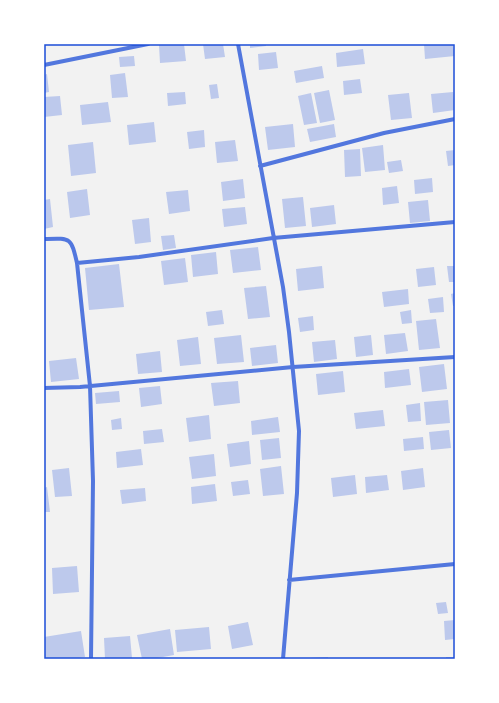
<svg xmlns="http://www.w3.org/2000/svg" width="499" height="703" font-family="'Playfair Display',serif">
	<style>
		.building { fill: #bdc9ec }
		.lines { fill: none; stroke-linecap: round; stroke-linejoin: round }
		.minor { stroke: #5277de; stroke-width: 4 }
		.neatline { fill: none; stroke: #1d4ed8; stroke-width: 1.5 }
	</style>
	<rect width="100%" height="100%" fill="#f2f2f2"/>
	<path class="building" d="M172 44H184L186 61 160 63 159 45Z
		M203 44H223L225 57 205 59Z
		M250 44H266V46L250 48Z
		M424 44H453L455 56 425 59Z
		M363 49 365 64 337 67 336 53Z
		M276 52 278 68 259 70 258 54Z
		M134 56 135 66 120 67 119 57Z
		M322 66 324 78 296 83 294 71Z
		M125 73 128 97 112 98 110 75Z
		M47 74 49 92 44 93V75Z
		M360 79 362 93 344 95 343 81Z
		M217 84 219 98 211 99 209 85Z
		M329 90 335 120 320 123 314 93Z
		M185 92 186 104 168 106 167 93Z
		M453 92 455 110 433 113 431 94Z
		M311 93 317 123 304 125 298 96Z
		M409 93 412 118 391 120 388 95Z
		M60 96 62 115 44 117V97Z
		M108 102 111 122 82 125 80 105Z
		M154 122 156 142 129 145 127 125Z
		M293 124 295 147 268 150 265 127Z
		M334 124 336 137 310 142 307 129Z
		M204 130 205 147 189 149 187 132Z
		M235 140 238 161 217 163 215 142Z
		M93 142 96 173 71 176 68 145Z
		M383 145 385 170 365 172 362 148Z
		M360 149 361 176 345 177 344 150Z
		M455 150V165L448 166 446 151Z
		M401 160 403 171 389 173 387 162Z
		M432 178 433 192 415 194 414 180Z
		M243 179 245 198 223 201 221 182Z
		M397 186 399 203 383 205 382 188Z
		M87 189 90 215 70 218 67 192Z
		M188 190 190 211 169 214 166 192Z
		M303 197 306 226 285 228 282 199Z
		M50 199 53 227 44 229V200Z
		M428 200 430 221 410 223 408 202Z
		M334 205 336 224 312 227 310 208Z
		M245 207 247 224 224 227 222 209Z
		M149 218 151 242 135 244 132 220Z
		M174 235 176 248 163 250 161 236Z
		M258 247 261 270 233 273 230 250Z
		M216 252 218 274 193 277 191 255Z
		M185 258 188 282 164 285 161 261Z
		M119 264 124 307 89 310 85 268Z
		M322 266 324 288 298 291 296 269Z
		M447 266H455V282H449Z
		M434 267 436 285 418 287 416 269Z
		M266 286 270 317 248 319 244 288Z
		M408 289 409 304 384 307 382 292Z
		M455 293V306H453L451 294Z
		M443 297 444 312 430 313 428 299Z
		M222 310 224 324 208 326 206 312Z
		M411 310 412 323 402 324 400 312Z
		M313 316 314 330 300 332 298 318Z
		M436 319 440 348 419 350 416 321Z
		M405 333 408 351 386 354 384 335Z
		M241 335 244 362 217 364 214 338Z
		M371 335 373 355 356 357 354 337Z
		M198 337 201 364 180 366 177 340Z
		M335 340 337 359 314 362 312 342Z
		M276 345 278 363 252 366 250 348Z
		M160 351 162 372 138 374 136 354Z
		M76 358 79 379 51 382 49 361Z
		M444 364 447 389 422 392 419 367Z
		M409 369 411 385 385 388 384 372Z
		M343 371 345 392 318 395 316 374Z
		M238 381 240 403 214 406 211 383Z
		M160 386 162 404 141 407 139 388Z
		M119 391 120 402 96 404 95 393Z
		M448 400 450 423 426 425 424 402Z
		M420 403 421 421 408 422 406 405Z
		M383 410 385 426 356 429 354 413Z
		M209 415 211 439 189 442 186 418Z
		M278 417 280 432 252 435 251 421Z
		M121 418 122 429 112 430 111 420Z
		M162 429 164 442 144 444 143 431Z
		M449 430 451 448 431 450 429 432Z
		M423 437 424 449 404 451 403 439Z
		M279 438 281 458 262 460 260 440Z
		M249 441 251 464 230 467 227 444Z
		M141 449 143 465 117 468 116 452Z
		M214 454 216 476 192 479 189 457Z
		M281 466 284 494 263 496 260 469Z
		M69 468 72 496 55 497 52 470Z
		M423 468 425 487 403 490 401 471Z
		M355 475 357 494 333 497 331 478Z
		M387 475 389 490 366 493 365 477Z
		M248 480 250 494 233 496 231 482Z
		M215 484 217 501 192 504 191 487Z
		M47 487 50 512H44V488Z
		M145 488 146 501 122 504 120 490Z
		M77 566 79 592 53 594 52 568Z
		M446 602 448 613 438 614 436 603Z
		M455 620V639L445 640 444 621Z
		M248 622 253 645 232 649 228 626Z
		M209 627 211 649 177 652 175 630Z
		M170 629 174 655 152 659H142L137 635Z
		M81 631 85 657 73 659H44V637Z
		M130 636 132 658 105 659 104 638Z
		M328 657V659H310V658Z
		M446 657H455V659H446Z"/>
	<g class="lines">
		<path class="minor" d="M238 44 283 287 289 332 299 431 297 493 283 659
			M44 65 148 44
			M260 166 384 133 455 119
			M44 239C71 238 71 237 77 263L90 386 93 481 91 659
			M77 263 139 257 273 238 455 222
			M44 388 80 387 293 367 455 357
			M289 580 455 564"/>
	</g>
	<rect width="499" height="703" fill="none" stroke="#ffffff" stroke-width="90"/>
	<rect x="45" y="45" width="409" height="613" class="neatline"/>
</svg>
